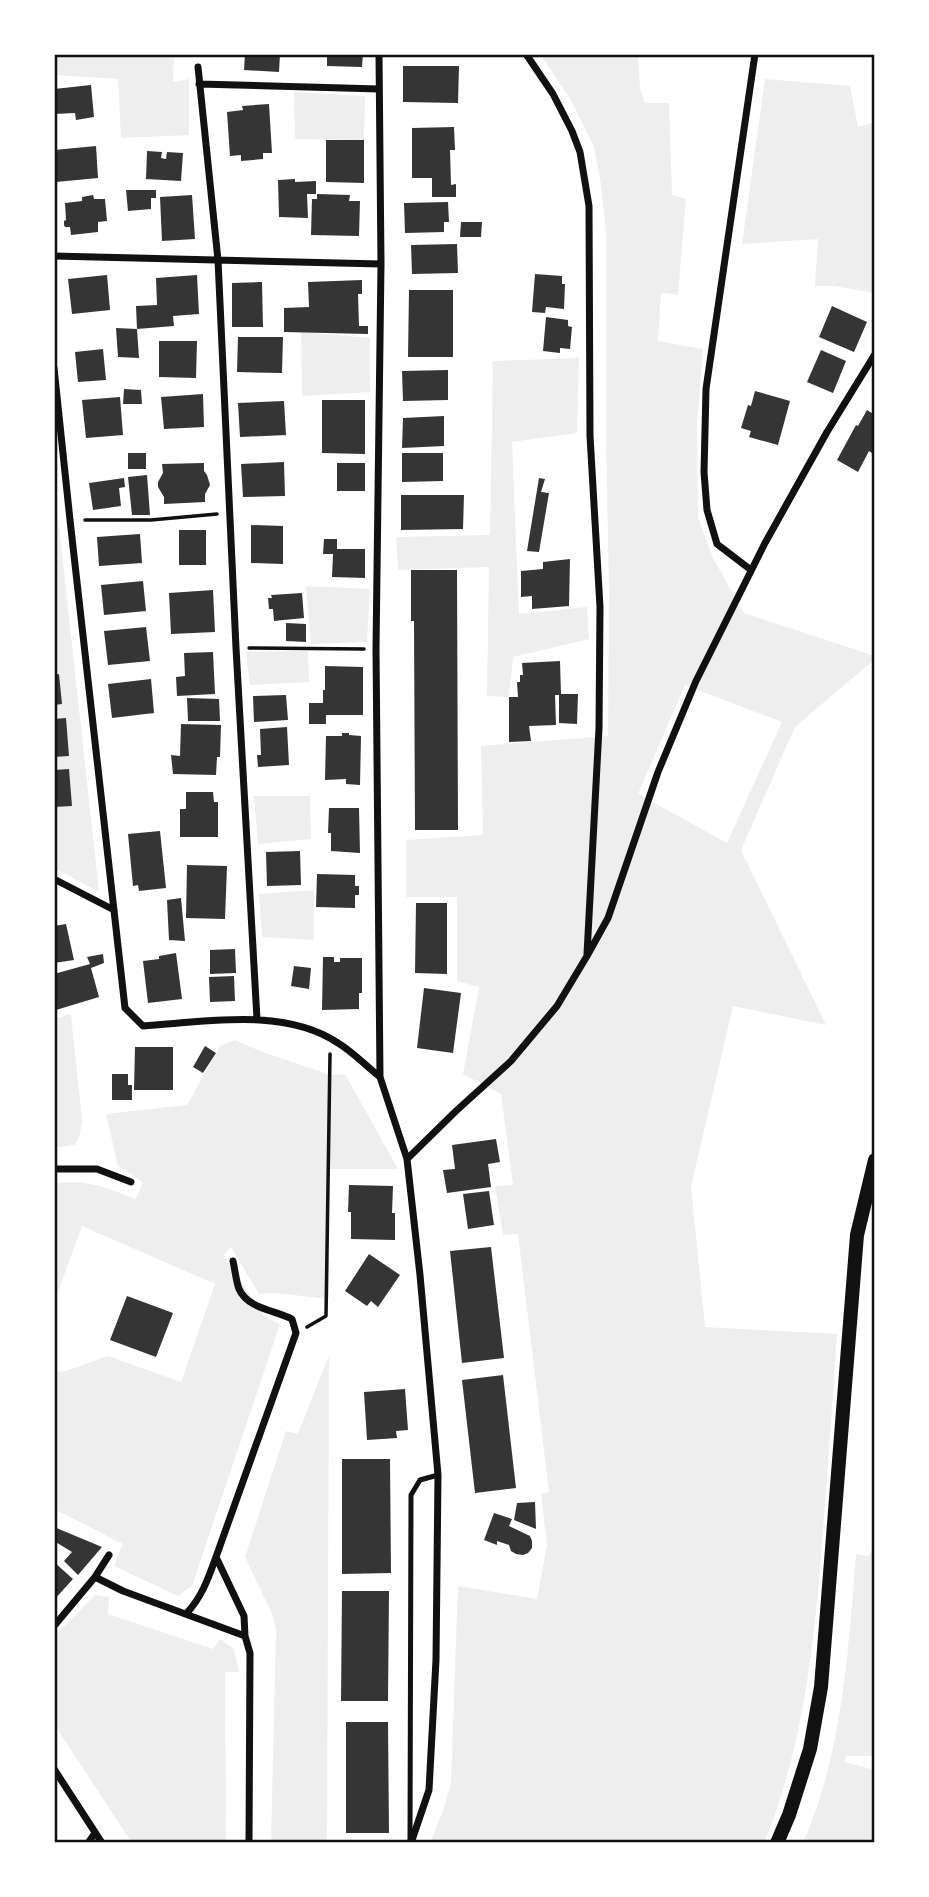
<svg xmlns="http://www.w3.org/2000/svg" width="929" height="1897" font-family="Rubik,sans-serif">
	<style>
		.green { fill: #eee; fill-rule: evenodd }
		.building { fill: #353535 }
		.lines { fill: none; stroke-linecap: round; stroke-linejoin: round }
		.path { stroke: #111; stroke-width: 3.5 }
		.service { stroke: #111; stroke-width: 5 }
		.minor { stroke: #111; stroke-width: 7 }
		.secondary { stroke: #111; stroke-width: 14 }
		.neatline { fill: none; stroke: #111; stroke-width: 2.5 }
	</style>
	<rect width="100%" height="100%" fill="#fff"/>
	<path class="green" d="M54 54H174L173 82 189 79V135L121 138 118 79 54 75Z
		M540 54H638L640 89 645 103H669L672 195 686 199 678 295 661 293 658 341 703 349 697 422 698 517 713 558 744 613 875 656V659L795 727 741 850 826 1025 733 1006 691 1187 705 1327 837 1334C833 1399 828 1465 823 1530 815 1636 805 1744 764 1843H430L443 1811 451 1783 458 1586 537 1599 547 1545 541 1494 549 1492 518 1234 503 1235 495 1186 513 1185 501 1094 463 1074 479 987 457 981V897H406V840L483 835 481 746 608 736 609 590 606 436V234L601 185 594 147 571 100ZM685 685 782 722 727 843 638 794Z
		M765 79 850 86 858 127 875 122V293L834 286H815L818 239 742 244Z
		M294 92 365 96 364 140 295 139Z
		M301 332 370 338V392L302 396Z
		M579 358 577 433 512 442 519 614 587 607 589 639 513 657 509 697 487 696 489 567 398 570 396 537 490 535 493 361Z
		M54 480 99 892 54 868Z
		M306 586 370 589 367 642 311 644Z
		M308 651 309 682 250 685 246 652Z
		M254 796H310L311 839 258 844Z
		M314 890V940L262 937 259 894Z
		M71 1014 82 1120 80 1135 75 1145 54 1148V1019Z
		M235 1040 260 1051 330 1075 345 1074 398 1169H329V1299L275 1293 259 1294 231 1247 224 1255 264 1316 280 1324 192 1586 178 1596 114 1566 123 1544 58 1511 54 1515V1371L63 1372 108 1356 181 1382 215 1284 82 1226 54 1303V1184C86 1178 107 1188 136 1199L143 1182 118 1166 106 1114 187 1105 220 1046Z
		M329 1355 327 1839 311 1843H271L276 1630 273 1616 245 1557 286 1431 298 1434Z
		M875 1542V1756H846L844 1762 875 1770V1843H803C843 1752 848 1651 856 1554L869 1556Z
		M95 1595 109 1597 108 1614 213 1649 220 1639 234 1649 239 1672H225L226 1843H132L54 1724V1637Z"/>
	<path class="building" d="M245 54H280L279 72 244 70Z
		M327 54H363L362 67 327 66Z
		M403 66H459L458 103 403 102Z
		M91 85 94 117 76 120 75 113 54 114V89Z
		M269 104 272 153H263V159L241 161V155L230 156 227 112 243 110 242 106Z
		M454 127 455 150H450L451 185 456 184V197H432V178H412V128Z
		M326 140H364V183L326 182Z
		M96 146 98 178 56 182 54 150Z
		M147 151 162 152 161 158 166 159 167 152 183 153 181 181 146 179Z
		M295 179V182L316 181V194H307L308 218 279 217 278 180Z
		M126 190H156V198H151V209L128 211Z
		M317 194 350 195 349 201H360L359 236 311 235 312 199H317Z
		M93 195 94 199H105L107 221 98 222V232L71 235 70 227H65L64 225V221L66 220 65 203 82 201V197Z
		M192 195 195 239 162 241 160 197Z
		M448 202 449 222H444V232L405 233 404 203Z
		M461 222H482L481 237H460Z
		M457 244 458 273 412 274 411 245Z
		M535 274 562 276V284H565L564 309 546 307 545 313 532 312Z
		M107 275 110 310 72 314 68 279Z
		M197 275 199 314 173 316 174 326 137 329 139 358 118 357 116 328 137 329 136 306 157 305 156 278Z
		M362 280V294H358L359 326H368V334L284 332V308L309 307 308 282Z
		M262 282 263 327H232V283Z
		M409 290H453V357H408Z
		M832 306 867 322 854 352 819 337Z
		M546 317 568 320V326L572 327 570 349 560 348V353L543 351Z
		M238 337H283L282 373 237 372Z
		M159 341H197L196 378 159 377Z
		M103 349 106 380 78 382 75 352Z
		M821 350 846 361 833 393 807 382Z
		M448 370V400L403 401 402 371Z
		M124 389 141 390 142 404H123Z
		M755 391 790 401 778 445 749 437 751 431 741 428 748 405 751 406Z
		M203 394 204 427 164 429 161 397Z
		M120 397 123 435 86 438 82 400Z
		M322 400H365V454L322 453Z
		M284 401 286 435 240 437 238 403Z
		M867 410 875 415V455L869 451 858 472 837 460 856 425 858 426Z
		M444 416V446L402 448 403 418Z
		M128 453H146V469H128Z
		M402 453H443V481L402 482Z
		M284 462 285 496 243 497 241 464Z
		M204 463V471L207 475 210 485 205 494V502L164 504V497L158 487V482L163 473 162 464Z
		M337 463H365V491H337Z
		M147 475 150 515H132L128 477Z
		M124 478 125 487 119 488 121 506 93 510 89 483Z
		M539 478 545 479 541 492 549 493 539 552 527 551Z
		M401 495H464L463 529 401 530Z
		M251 525 283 526V564L251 563Z
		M179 530H206V565H179Z
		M140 534 142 563 99 566 97 537Z
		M324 539H337V549H365V578L332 577 333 554H323Z
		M570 559 569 606 532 609V596L521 597V571L543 569V562Z
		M411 570H457L458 830H415L414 621H411Z
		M143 581 146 611 104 615 101 585Z
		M213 590 215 632 171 634 169 593Z
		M302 593 304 618 274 621 273 609H269L268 598H272L271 595Z
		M286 623 306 624V642L286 641Z
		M146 627 150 661 108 665 104 631Z
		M213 652 215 694 177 696 176 677 185 676 184 653Z
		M560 661 561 694H578L577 724 559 723V695H555L556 725 529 726 531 741 509 742V697H518L517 682H520V675H523L522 663Z
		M325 666 363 667V715H326V724H309V703H323V690H325Z
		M59 674 62 704 54 705V675Z
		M151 679 154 713 112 718 108 684Z
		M286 695 288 720 254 722 253 696Z
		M187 698 219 699 220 721H188Z
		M66 718 69 756 54 757V719Z
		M181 724 221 725 220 757H217L216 775 173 774 171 755 180 756Z
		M287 727 289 765 258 767 257 755H261L260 729Z
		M342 733H349V735L361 736 360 785 346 784V779L325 780 326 736H342Z
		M69 769 72 806 54 807V770Z
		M186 792H213L214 802H218V837H180V809H186Z
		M329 808H359L360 853 331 851V833H328Z
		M160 831 166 888 139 891 138 885 133 886 128 834Z
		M300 851 301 885 267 886 266 852Z
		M187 865 227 866 225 919 186 918Z
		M317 874 355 875V886H359V895H355V908L316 907Z
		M181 898 185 941 169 940 167 900Z
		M416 903H447V974L415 973Z
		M66 924 74 960 54 963V926Z
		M235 949 236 973 210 974V950Z
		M176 953 182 999 148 1003 143 961 159 959V956Z
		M103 954 104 963 91 968 99 997 56 1010 54 1003V974L90 964 87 957Z
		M323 957H334V962H340V958H362V993H359V1009L322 1010Z
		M294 966 311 968 309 989 291 986Z
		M234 976 235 1001 210 1002 209 977Z
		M424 988 461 993 453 1053 417 1048Z
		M205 1046 216 1053 203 1073 193 1067Z
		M135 1047H173V1090H134Z
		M112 1074H128V1085H132V1100H112Z
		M496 1139 500 1162 488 1164 491 1187 447 1193 443 1170 455 1169 452 1145Z
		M349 1185 393 1186 392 1213H395V1240L351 1239V1212H348Z
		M489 1191 494 1225 468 1229 463 1194Z
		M491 1247 504 1358 462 1363 450 1251Z
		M369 1254 400 1275 378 1307 371 1301 367 1306 345 1291Z
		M127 1296 173 1313 156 1357 110 1340Z
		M503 1375 516 1488 475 1493 462 1380Z
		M405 1389 408 1430 396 1431 397 1438 367 1440 364 1392Z
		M342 1459H390L391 1573 342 1574Z
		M535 1502 536 1529 514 1520 517 1503Z
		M494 1513 512 1519 509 1526 530 1536 532 1541V1548L528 1553 523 1555 516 1554 511 1551 509 1545 497 1541V1545L484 1540Z
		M54 1527 102 1547 78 1575 64 1561 72 1552 54 1541Z
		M54 1562 73 1579 54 1600Z
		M342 1591H389L388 1701H341Z
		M346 1722H388L389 1833H346Z"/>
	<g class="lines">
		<path class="path" d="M85 520H151L217 514
			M249 648 364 649
			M307 1327 326 1316 330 1054"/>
		<path class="service" d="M410 1841 411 1495 420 1480 438 1475"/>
		<path class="minor" d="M379 54 381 264 376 649 380 1077 407 1159 420 1275 438 1475 436 1660 429 1790 411 1843
			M526 54 553 94 572 131 580 152 589 206 590 436 600 607 599 728 587 954
			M198 67 218 260 236 648 257 1019
			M199 84 379 89
			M54 256 381 264
			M54 368 70 520 125 1008 143 1026C204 1022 284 1007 338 1043 353 1052 366 1066 380 1077
			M751 570 717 544 707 510 704 472 706 389 755 54
			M54 879 114 910
			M407 1159 456 1111 511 1061 557 1006 587 956 608 918 658 772 696 681 765 543 827 432 875 354
			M54 1169H97L131 1182
			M233 1261C235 1270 236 1281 239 1289 248 1309 275 1310 292 1319L296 1333 216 1557 244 1616 245 1636
			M95 1577 123 1591 245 1636 250 1653 249 1843
			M186 1614C202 1597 208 1579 216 1557
			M54 1626 95 1577 109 1555
			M54 1769 102 1843
			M88 1843 95 1833"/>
		<path class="secondary" d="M777 1843 789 1815 810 1749 821 1687 857 1235 875 1160"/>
	</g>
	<rect width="929" height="1897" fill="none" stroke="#ffffff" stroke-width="112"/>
	<rect x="56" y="56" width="817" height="1785" class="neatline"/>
</svg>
